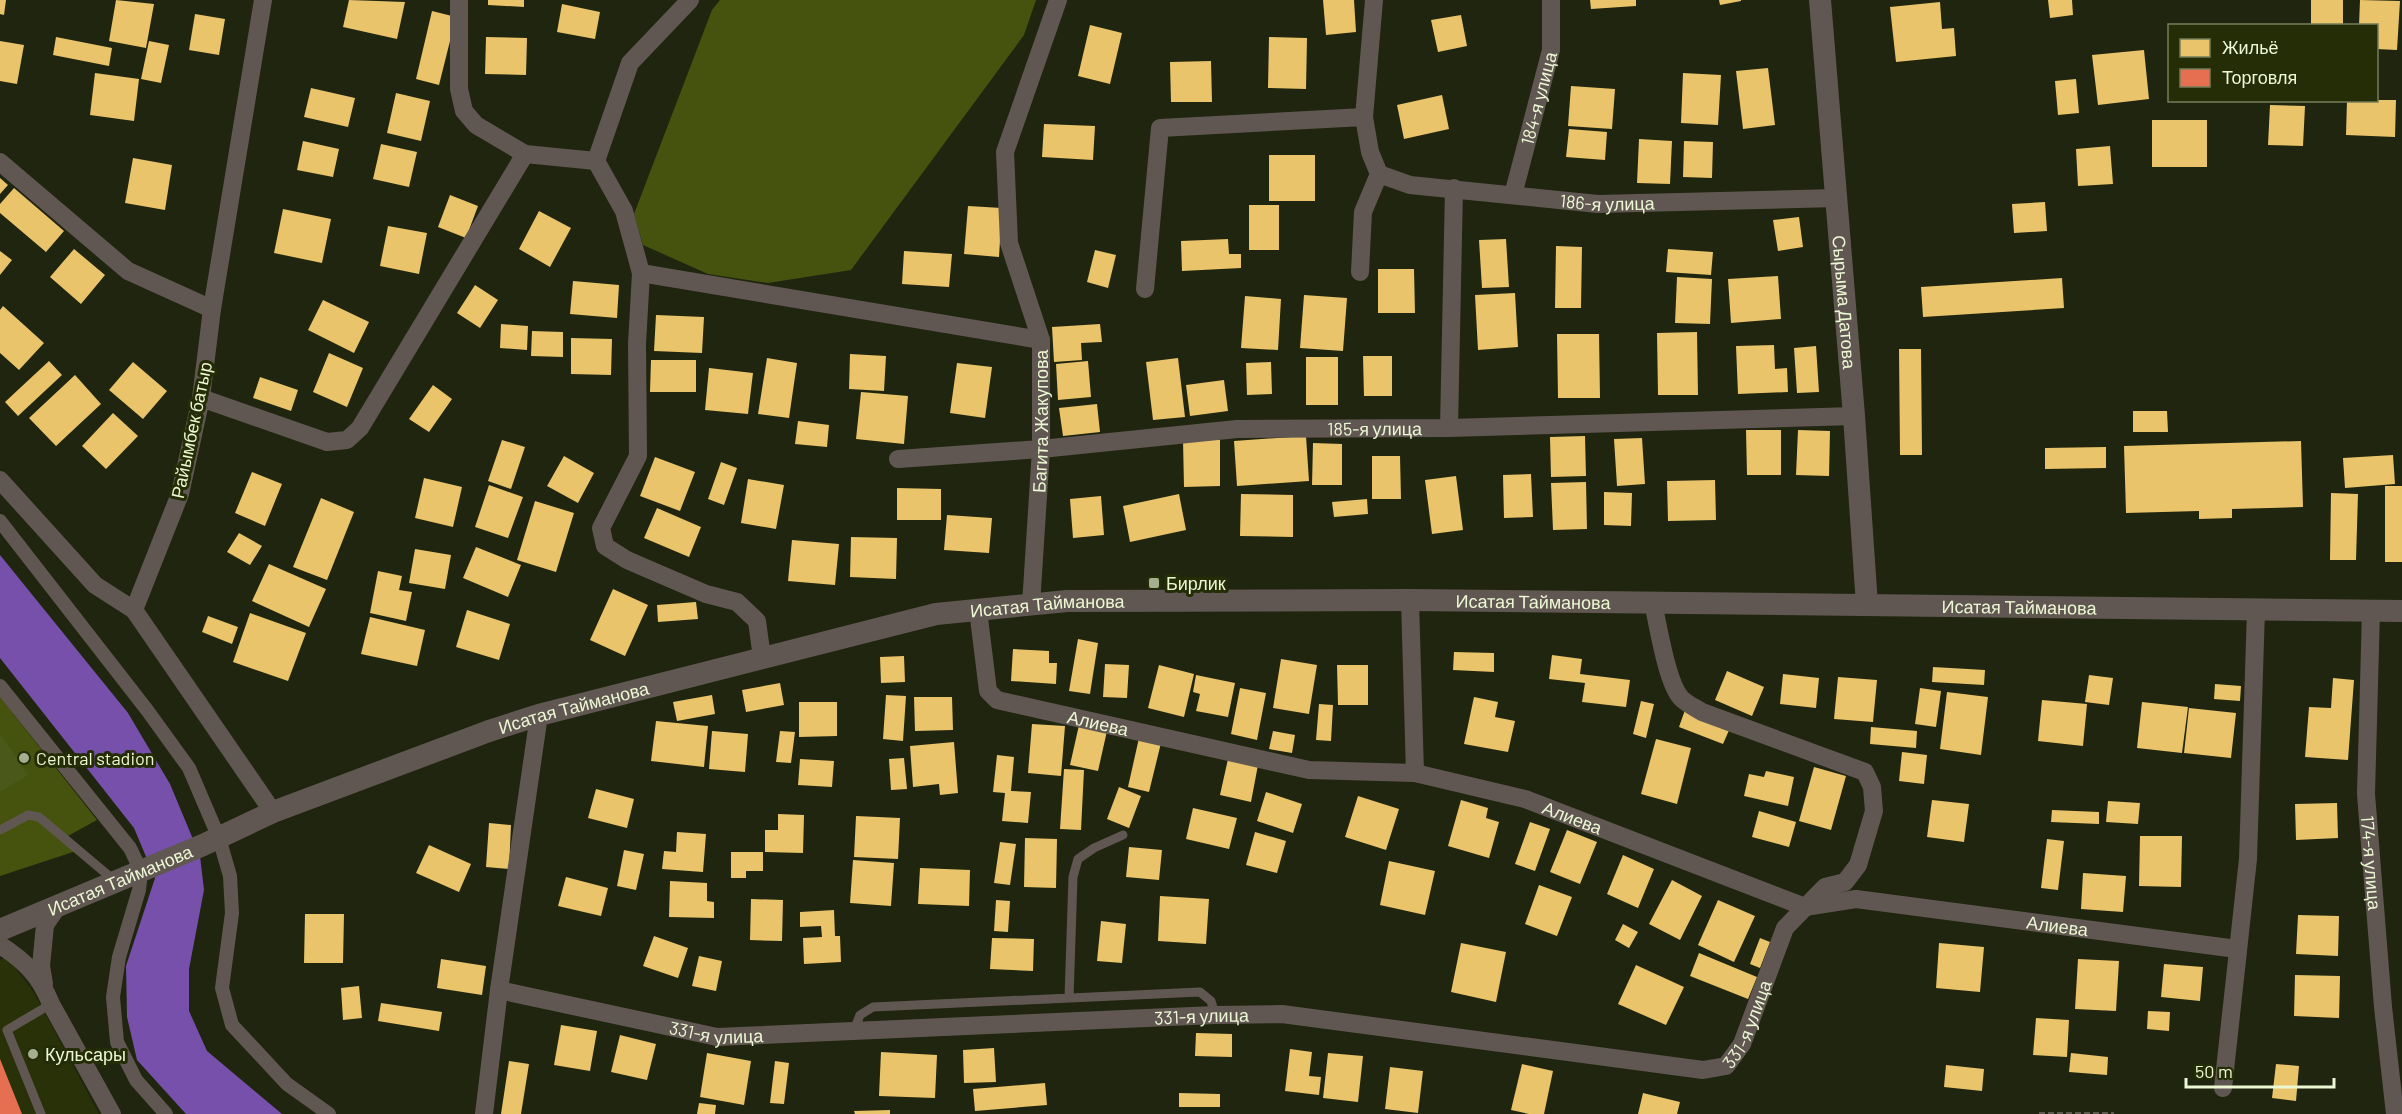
<svg xmlns="http://www.w3.org/2000/svg" width="2402" height="1114" font-family="Barlow,sans-serif">
	<style>
		.built { fill: #283108 }
		.green { fill: #45530f }
		.forest { fill: #4a5819 }
		.water { fill: #7750ac }
		.homes { fill: #e9c46a }
		.shops { fill: #e76f51 }
		.lines { fill: none; stroke-linecap: round; stroke-linejoin: round }
		.path { stroke: #5e5a50; stroke-width: 4; stroke-dasharray: 6 3; stroke-linecap: butt }
		.service { stroke: #615752; stroke-width: 9 }
		.pedestrian { stroke: #615752; stroke-width: 14 }
		.minor { stroke: #615752; stroke-width: 18 }
		.tertiary { stroke: #615752; stroke-width: 22 }
		.poi-dot { fill: #a5ae8e; stroke: #252d07; stroke-width: 2 }
		.labels { text-anchor: middle; dominant-baseline: central; stroke-width: 6; stroke-linejoin: round; paint-order: stroke }
		.street-label { font-size: 18px; fill: #ecf7d3; stroke: #252d07 }
		.poi-label { font-size: 18px; fill: #ecf7d3; stroke: #252d07; text-anchor: start }
	</style>
	<rect width="100%" height="100%" fill="#20250f"/>
	<path class="built" d="M7 957 34 993 99 1114H0V960Z"/>
	<path class="green" d="M720 0H1036L1024 35 851 270 768 283 708 274 643 245 634 214 712 10Z
		M0 697 97 820 66 837 76 851 0 876Z"/>
	<path class="forest" d="M0 734 28 775 0 792Z"/>
	<path class="water" d="M0 555 128 713 170 784 200 856 204 890 189 969V1011L207 1051 282 1114H186L137 1060 127 1017 126 966 155 878 134 828 0 658Z"/>
	<path class="homes" d="M0 0H6L4 15 0 14Z
		M116 0 154 4 146 48 109 41Z
		M349 0 405 2 397 39 343 27Z
		M488 0H524V7L488 5Z
		M1323 0H1354L1356 32 1326 35Z
		M1590 0H1636V6L1591 9Z
		M1719 0H1741V1L1720 5Z
		M2048 0H2072L2073 15 2050 18Z
		M2311 0H2343V26H2311Z
		M2360 0 2400 1 2397 50 2376 49V26H2359Z
		M1940 2 1942 29 1954 28 1956 56 1896 62 1890 7Z
		M562 4 600 12 595 39 557 32Z
		M432 11 456 17 439 85 416 79Z
		M195 14 225 19 219 55 189 50Z
		M1461 15 1467 46 1438 52 1431 20Z
		M1090 25 1122 33 1110 84 1078 76Z
		M56 37 112 48 109 66 53 55Z
		M486 37 527 38 526 75 485 74Z
		M1269 37 1307 38 1306 89 1268 88Z
		M0 41 24 45 17 84 0 81Z
		M149 41 169 45 161 83 141 79Z
		M2144 50 2149 99 2098 105 2092 55Z
		M1211 61 1212 102H1171L1170 62Z
		M1768 68 1775 125 1743 129 1736 71Z
		M95 73 139 79 134 121 90 115Z
		M1683 73 1721 75 1718 125 1681 123Z
		M2076 79 2079 113 2058 115 2055 81Z
		M1571 86 1615 89 1612 129 1568 126Z
		M311 88 355 98 348 127 304 117Z
		M396 93 430 101 421 141 387 133Z
		M1442 95 1449 129 1404 139 1397 105Z
		M2347 100H2396L2395 137 2346 135Z
		M2270 105 2305 106 2303 146 2268 145Z
		M2152 120H2207V167H2152Z
		M1044 124 1095 126 1093 160 1042 157Z
		M1569 129 1607 132 1605 160 1566 157Z
		M1639 139 1672 141 1670 184 1637 183Z
		M303 141 339 149 333 177 297 170Z
		M1684 141 1713 142 1712 178 1683 177Z
		M381 144 417 152 409 187 373 179Z
		M2110 146 2113 184 2078 186 2076 149Z
		M1269 155H1315V201H1269Z
		M133 158 172 165 165 210 125 203Z
		M0 178 8 185 0 194Z
		M14 188 64 231 46 252 0 213V204Z
		M450 195 478 206 466 238 438 227Z
		M2045 202 2047 231 2014 233 2012 204Z
		M1249 205H1279V250H1249Z
		M968 206 1002 208 999 257 964 254Z
		M283 209 331 219 322 263 274 253Z
		M539 211 571 228 550 267 519 249Z
		M1799 217 1803 247 1778 251 1773 220Z
		M388 226 427 233 419 274 380 266Z
		M1228 239 1229 254H1241V268L1182 271 1181 241Z
		M1506 239 1509 287 1482 288 1479 240Z
		M1556 246 1582 247 1581 308H1555Z
		M74 249 105 275 81 304 50 277Z
		M1668 249 1713 252 1711 275 1666 272Z
		M1095 250 1116 255 1108 288 1087 282Z
		M0 251 12 260 0 275Z
		M904 251 952 254 949 287 902 284Z
		M1378 269H1414L1415 313H1378Z
		M1778 276 1781 319 1731 323 1728 279Z
		M1677 277 1712 279 1710 324 1675 323Z
		M2062 278 2064 308 1923 317 1921 287Z
		M573 281 619 285 617 318 570 314Z
		M475 285 498 300 480 328 457 313Z
		M1515 293 1518 347 1478 350 1475 295Z
		M1304 295 1347 298 1343 351 1300 348Z
		M1245 296 1281 299 1278 350 1241 348Z
		M323 300 369 322 354 353 308 330Z
		M3 306 44 343 19 370 0 353V310Z
		M656 315 704 317 702 353 654 351Z
		M501 324 528 326 527 350 500 348Z
		M1100 324 1102 342 1081 343 1082 360 1054 362 1052 327Z
		M532 331 563 332V357L531 356Z
		M1697 332 1698 395H1658L1657 333Z
		M1557 334H1599L1600 398H1558Z
		M571 338 612 339 611 375 571 374Z
		M1774 345 1775 369 1787 368 1788 392 1738 394 1736 346Z
		M1816 346 1819 392 1797 393 1794 348Z
		M1899 349H1921L1922 455H1900Z
		M329 353 363 368 347 407 313 392Z
		M850 354 886 356 884 391 849 389Z
		M1363 356H1392V396H1364Z
		M1306 357H1338V405H1306Z
		M767 358 797 363 789 418 758 414Z
		M1178 358 1185 417 1153 420 1146 362Z
		M651 360H696V392H650Z
		M49 361 62 375 18 416 5 402Z
		M1088 361 1091 397 1058 400 1056 364Z
		M133 362 167 391 143 419 109 390Z
		M1271 362 1272 394 1247 395 1246 363Z
		M957 363 992 367 985 418 950 413Z
		M709 368 753 373 748 414 705 410Z
		M75 375 101 404 56 446 29 418Z
		M260 377 298 390 291 411 253 398Z
		M1224 380 1228 411 1190 416 1186 385Z
		M433 385 452 399 429 432 409 419Z
		M861 392 908 396 904 444 856 439Z
		M1097 404 1100 432 1063 436 1059 408Z
		M2133 411H2167L2168 432H2133Z
		M113 413 138 436 106 469 82 446Z
		M798 421 829 425 827 447 795 444Z
		M1746 430H1781V475H1747Z
		M1798 430 1830 431 1829 476 1796 475Z
		M1306 436 1309 481 1237 486 1234 441Z
		M1585 436 1586 476 1551 477 1550 437Z
		M1642 438 1645 484 1617 486 1614 439Z
		M502 440 525 447 511 489 488 481Z
		M1183 440H1220V486L1184 487Z
		M2301 441 2303 507 2232 509V518L2199 519V511L2126 513 2124 446Z
		M1313 443 1342 444V485H1312Z
		M2106 447V468L2045 469V448Z
		M2393 455 2395 484 2345 488 2343 458Z
		M564 456 594 473 578 503 547 486Z
		M1372 456H1400L1401 499H1372Z
		M655 457 695 472 680 511 640 496Z
		M721 462 737 468 724 505 708 499Z
		M252 472 282 484 265 526 235 513Z
		M1531 474 1533 517 1504 518 1503 475Z
		M1456 476 1463 530 1432 534 1425 480Z
		M424 478 462 487 453 527 415 518Z
		M748 479 784 485 776 529 741 523Z
		M1715 480 1716 520 1668 521 1667 481Z
		M1586 482 1587 529 1553 530 1551 483Z
		M489 485 523 497 508 538 475 527Z
		M2385 486H2402V562H2385Z
		M897 488 941 489V520H897Z
		M1604 492 1632 493 1631 526 1604 525Z
		M2331 493 2358 494 2356 560H2330Z
		M1179 494 1186 530 1130 542 1123 506Z
		M1241 494 1293 495V537L1240 536Z
		M1101 496 1104 535 1073 538 1070 499Z
		M321 498 354 512 327 580 293 567Z
		M1367 499 1368 514 1334 517 1332 502Z
		M535 501 574 513 556 572 517 560Z
		M657 508 701 527 689 557 644 538Z
		M947 515 992 518 989 553 944 550Z
		M239 533 262 546 250 565 227 552Z
		M851 537 897 538 896 579 850 577Z
		M792 540 839 544 835 585 788 581Z
		M476 547 521 565 508 597 463 578Z
		M415 549 451 555 445 589 409 583Z
		M269 564 326 589 309 627 252 601Z
		M378 571 402 576 399 590 412 592 406 621 370 613Z
		M613 589 648 605 625 656 590 640Z
		M696 602 698 619 658 622 657 605Z
		M467 610 510 624 499 660 456 647Z
		M250 613 306 633 288 681 233 662Z
		M208 616 238 627 232 644 202 632Z
		M370 617 425 630 417 666 361 654Z
		M1078 639 1098 643 1090 694 1069 691Z
		M1013 649 1049 651V663H1057L1056 684 1011 681Z
		M1454 652 1494 653V672L1453 670Z
		M1552 655 1582 659 1580 674 1630 680 1626 707 1582 702 1585 683 1549 679Z
		M904 656 905 682 881 683 880 657Z
		M1281 659 1317 665 1309 714 1273 708Z
		M1105 664 1129 665 1127 698 1103 697Z
		M1159 665 1194 674 1184 717 1148 708Z
		M1337 665H1368V705H1338Z
		M1933 667 1985 670 1984 685 1932 682Z
		M1727 671 1764 687 1752 716 1715 700Z
		M1783 674 1819 678 1816 708 1780 704Z
		M1196 675 1235 683 1228 717 1196 711 1200 694 1193 692Z
		M2089 675 2113 678 2109 705 2085 702Z
		M1838 677 1877 680 1873 722 1834 719Z
		M2333 678 2354 680 2348 760 2305 757 2309 707 2331 708Z
		M780 683 784 705 746 712 742 690Z
		M2215 684 2241 686 2240 701 2214 699Z
		M1240 688 1266 693 1257 740 1231 734Z
		M1920 688 1941 691 1936 727 1915 724Z
		M1947 692 1988 697 1981 755 1940 749Z
		M712 695 715 714 677 721 673 702Z
		M886 695 906 696 903 741 883 739Z
		M914 697H952L953 730 915 731Z
		M1474 697 1498 702 1495 717 1515 721 1508 752 1464 744Z
		M2042 700 2087 704 2083 746 2038 741Z
		M1641 701 1654 704 1646 738 1633 734Z
		M799 702H837V736L799 737Z
		M2142 702 2188 707 2182 753 2137 748Z
		M1319 704 1333 705 1331 741 1316 740Z
		M2189 708 2236 713 2231 758 2184 753Z
		M1685 710 1730 728 1723 744 1679 727Z
		M656 721 708 726 704 767 651 761Z
		M1032 724 1065 726 1061 776 1028 773Z
		M1079 725 1107 731 1098 771 1070 765Z
		M1871 727 1917 731 1916 748 1870 744Z
		M712 731 748 734 745 772 709 769Z
		M780 731 795 732 791 763 776 762Z
		M1273 731 1295 735 1292 753 1269 749Z
		M1139 738 1161 743 1149 792 1128 787Z
		M1656 739 1691 748 1677 804 1641 794Z
		M954 742 958 793 940 795 939 784 913 787 910 746Z
		M1902 752 1927 755 1924 784 1899 781Z
		M997 755 1014 757 1011 791 1031 792 1028 823 1002 821 1005 793 993 792Z
		M904 758 907 789 891 790 889 759Z
		M800 759 834 761 832 787 798 785Z
		M1228 759 1258 765 1251 802 1220 795Z
		M1814 767 1846 776 1831 830 1799 821Z
		M1064 769 1084 770 1081 830 1060 829Z
		M1766 771 1794 777 1788 806 1744 796 1749 774 1764 777Z
		M1119 787 1141 796 1129 828 1107 819Z
		M596 789 634 799 627 828 588 818Z
		M1266 792 1302 804 1293 833 1257 821Z
		M1358 796 1399 809 1386 850 1345 837Z
		M1461 800 1488 808 1486 818 1499 822 1489 858 1448 846Z
		M1932 800 1969 804 1964 842 1927 837Z
		M2108 801 2140 803 2138 824 2106 822Z
		M2337 803 2338 838 2296 840 2295 804Z
		M1193 808 1237 818 1229 849 1186 839Z
		M2052 810 2099 812V824L2051 822Z
		M1759 811 1796 822 1789 847 1752 837Z
		M778 814 804 815 803 853 765 852V830H778Z
		M856 816 900 818 898 859 854 857Z
		M1530 822 1550 829 1535 871 1515 864Z
		M489 823 511 825 509 869 486 867Z
		M1567 830 1597 842 1580 884 1550 872Z
		M677 832 706 834 703 872 662 869 664 851 676 852Z
		M1255 832 1286 841 1277 873 1246 865Z
		M2140 836H2182L2181 887 2139 886Z
		M1025 838 1057 839 1056 888 1024 887Z
		M2047 839 2064 841 2058 890 2041 888Z
		M1000 842 1016 844 1010 885 994 883Z
		M429 845 471 864 459 892 416 873Z
		M1129 847 1162 850 1159 880 1126 877Z
		M624 850 644 854 636 890 617 886Z
		M731 852H763V871H746V878H731Z
		M1623 855 1654 869 1638 908 1607 894Z
		M853 860 894 863 891 906 850 903Z
		M1389 861 1435 871 1425 915 1380 905Z
		M920 868 970 870 969 906 918 904Z
		M2083 873 2126 876 2123 912 2081 909Z
		M566 877 608 888 601 916 558 906Z
		M1672 880 1702 896 1680 940 1649 924Z
		M670 881 707 883V901L714 902V918L669 917Z
		M1539 885 1572 897 1557 936 1525 924Z
		M1160 896 1209 899 1206 944 1158 941Z
		M751 899 783 900 782 941 750 940Z
		M996 900 1010 901 1008 932 994 931Z
		M1718 900 1755 916 1734 962 1698 945Z
		M834 910 835 936H840L841 962 804 964 803 938 822 937 821 926 800 927V912Z
		M305 914H344L343 963H304Z
		M2298 915 2339 916 2338 956 2296 954Z
		M1101 921 1126 924 1122 963 1097 961Z
		M1623 924 1638 932 1629 948 1615 940Z
		M654 936 688 948 678 978 643 966Z
		M992 938 1034 939 1033 971 990 969Z
		M1760 938 1770 942 1760 968 1750 964Z
		M1461 943 1506 952 1496 1002 1451 992Z
		M1939 943 1984 947 1980 992 1936 988Z
		M1699 953 1757 977 1748 999 1690 976Z
		M699 956 722 961 716 991 692 986Z
		M441 959 486 966 482 995 437 988Z
		M2078 959 2119 961 2116 1011 2075 1009Z
		M2164 964 2203 967 2200 1001 2161 997Z
		M1636 965 1684 987 1666 1025 1618 1004Z
		M2295 975 2340 976 2339 1018 2294 1016Z
		M359 986 362 1018 343 1020 341 988Z
		M381 1003 442 1012 439 1031 378 1021Z
		M2148 1011 2170 1012 2169 1031 2147 1029Z
		M2036 1018 2069 1020 2067 1057 2033 1055Z
		M561 1025 597 1031 590 1071 554 1065Z
		M1196 1033 1232 1034V1057L1195 1056Z
		M620 1035 656 1044 647 1080 611 1072Z
		M994 1048 996 1082 964 1083 963 1050Z
		M1290 1049 1312 1052 1309 1076 1321 1077 1319 1095 1285 1091Z
		M881 1052 937 1055 935 1098 879 1096Z
		M707 1053 751 1061 744 1105 700 1097Z
		M1328 1053 1363 1056 1358 1102 1323 1098Z
		M2071 1053 2108 1057 2107 1075 2069 1072Z
		M509 1061 529 1064 521 1114H501Z
		M775 1061 789 1063 784 1104 770 1103Z
		M1522 1064 1553 1071 1544 1114H1529L1511 1110Z
		M2276 1064 2299 1066 2296 1101 2272 1098Z
		M1946 1065 1984 1069 1982 1091 1944 1087Z
		M1390 1067 1423 1071 1418 1113 1385 1109Z
		M1045 1083 1047 1105 975 1111 973 1089Z
		M1179 1093 1220 1094V1107H1179Z
		M1643 1093 1680 1102 1677 1114H1638Z
		M699 1103 716 1105 715 1114H697Z
		M890 1110V1114H855L854 1111Z"/>
	<path class="shops" d="M0 1059 22 1114H0Z"/>
	<g class="lines">
		<path class="path" d="M2039 1114H2114"/>
		<path class="service" d="M0 830 28 815 39 817 115 881
			M1069 998 1073 877 1078 859 1094 848 1123 835
			M854 1030 860 1015 873 1007 1200 992 1211 1001 1215 1015
			M41 1114 7 1030 51 1004"/>
		<path class="pedestrian" d="M0 521 147 710 189 768 219 838 230 876 232 913 222 988 232 1025 287 1084 329 1114
			M0 686 130 848 141 871 139 890 119 957 113 997 117 1042 136 1080 166 1114"/>
		<g class="minor">
			<path d="M263 0 212 309 201 398 180 494 134 610 273 812"/>
			<path d="M459 0V89L464 111 476 125 525 154 596 161"/>
			<path d="M690 0 630 63 596 161 624 211 641 273 637 344 638 456 601 528 605 546 627 560 706 594 737 602 757 621 762 658"/>
			<path d="M0 162 128 271 212 309"/>
			<path id="s1" d="M1379 174 1410 185 1598 204 1837 198"/>
			<path id="s2" d="M1513 195 1551 50V0"/>
			<path d="M1360 272 1363 212 1379 174 1370 152 1364 117 1374 0"/>
			<path d="M641 273 1041 340"/>
			<path d="M1145 289 1160 128 1364 117"/>
			<path d="M201 398 327 442 347 440 360 428 525 154"/>
			<path d="M1449 428 1454 188"/>
			<path id="s3" d="M898 459 1041 449 1237 429 1449 428 1854 416"/>
			<path d="M0 480 95 585 134 610"/>
			<path d="M1410 600 1415 773"/>
			<path id="s4" d="M1031 605 1041 449V340L1009 243 1005 152 1058 0"/>
			<path id="s5" d="M978 610 988 691 997 700 1309 770 1415 773 1525 799 1805 907 1856 899 2237 949"/>
			<path id="s6" d="M2371 611 2366 794 2383 1007 2395 1114"/>
			<path d="M0 945C25 961 40 976 51 1004L112 1114"/>
			<path d="M44 984 41 966 45 925 58 906"/>
			<path id="s7" d="M499 990 717 1037 1215 1015 1282 1014 1703 1070 1726 1066 1742 1044 1785 928 1825 887 1845 882 1858 865 1874 811 1872 787 1865 772 1702 712C1696 708 1687 704 1682 699 1667 685 1658 624 1653 603"/>
			<path d="M2223 1088 2248 859 2256 610"/>
			<path d="M484 1114 499 990 539 715"/>
		</g>
		<g class="tertiary">
			<path id="s8" d="M1820 0 1854 416 1867 605"/>
			<path id="s9" d="M0 930 203 845 273 812 489 731 539 715 936 614 1067 601 1410 600 2402 611"/>
		</g>
	</g>
	<g class="poi-dot">
		<rect x="1148" y="577" width="12" height="12" rx="3"/>
		<circle cx="24" cy="758" r="6"/>
		<circle cx="33" cy="1054" r="6"/>
	</g>
	<g class="labels">
		<g class="street-label">
			<text stroke="none"><textPath href="#s2" startOffset="100">184-я улица</textPath></text>
			<text stroke="none"><textPath href="#s1" startOffset="231">186-я улица</textPath></text>
			<text stroke="none"><textPath href="#s8" startOffset="303">Сырыма Датова</textPath></text>
			<text stroke="none"><textPath href="#s4" startOffset="184">Багита Жакупова</textPath></text>
			<text stroke="none"><textPath href="#s3" startOffset="478">185-я улица</textPath></text>
			<text transform="translate(191 430) rotate(-78)">Райымбек батыр</text>
			<text stroke="none"><textPath href="#s9" startOffset="1588">Исатая Тайманова</textPath></text>
			<text stroke="none"><textPath href="#s9" startOffset="1102">Исатая Тайманова</textPath></text>
			<text stroke="none"><textPath href="#s9" startOffset="2074">Исатая Тайманова</textPath></text>
			<text stroke="none"><textPath href="#s9" startOffset="616">Исатая Тайманова</textPath></text>
			<text stroke="none"><textPath href="#s5" startOffset="198">Алиева</textPath></text>
			<text stroke="none"><textPath href="#s5" startOffset="684">Алиева</textPath></text>
			<text stroke="none"><textPath href="#s6" startOffset="252">174-я улица</textPath></text>
			<text stroke="none"><textPath href="#s9" startOffset="130">Исатая Тайманова</textPath></text>
			<text stroke="none"><textPath href="#s5" startOffset="1188">Алиева</textPath></text>
			<text stroke="none"><textPath href="#s7" startOffset="708">331-я улица</textPath></text>
			<text stroke="none"><textPath href="#s7" startOffset="1284">331-я улица</textPath></text>
			<text stroke="none"><textPath href="#s7" startOffset="222">331-я улица</textPath></text>
		</g>
		<g class="poi-label">
			<text x="1166" y="583">Бирлик</text>
			<text x="36" y="758">Central stadion</text>
			<text x="45" y="1054">Кульсары</text>
		</g>
	</g>
	<rect x="2168" y="24" width="210" height="78" fill="#252d07" stroke="#757e59" stroke-width="1.5"/>
	<rect x="2180" y="39" width="30" height="18" fill="#e9c46a" stroke="#757e59" stroke-width="1.5"/>
	<text x="2222" y="54" font-size="18" fill="#ecf7d3">Жильё</text>
	<rect x="2180" y="69" width="30" height="18" fill="#e76f51" stroke="#757e59" stroke-width="1.5"/>
	<text x="2222" y="84" font-size="18" fill="#ecf7d3">Торговля</text>
	<path d="M2186 1078v9h148v-9" fill="none" stroke="#ecf7d3" stroke-width="3"/>
	<text x="2195" y="1078" font-size="18" fill="#ecf7d3" stroke="#252d07" stroke-width="4.5" paint-order="stroke">50 m</text>
</svg>
